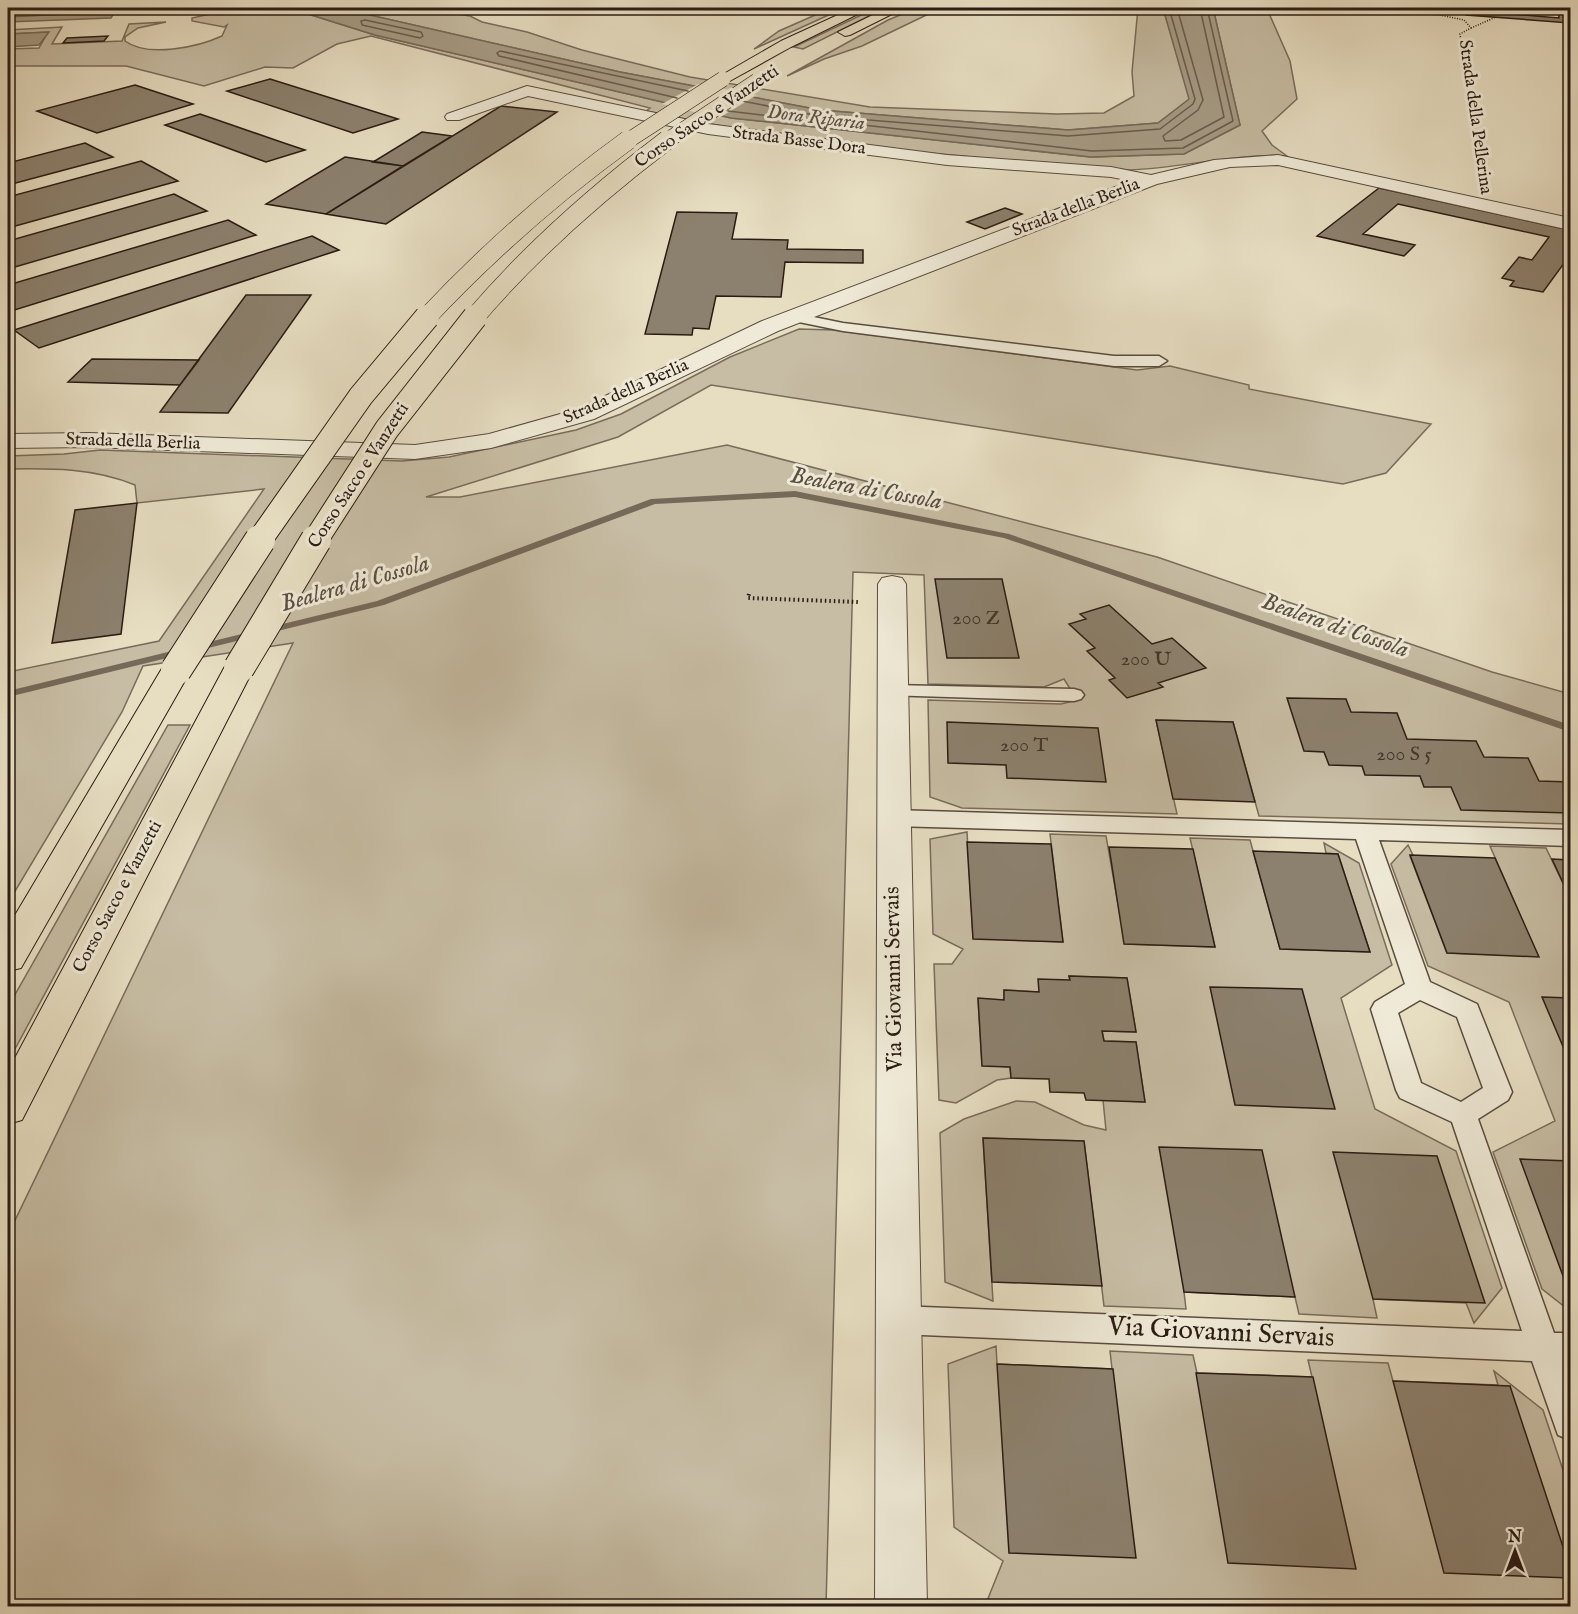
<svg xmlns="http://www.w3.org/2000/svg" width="1578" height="1614" font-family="'IM FELL English',serif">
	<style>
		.green { fill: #c7bda4; stroke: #786c5c; stroke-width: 1.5 }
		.water { fill: #a79c87; stroke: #756959; stroke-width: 1.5 }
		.pier { fill: #e7dec2 }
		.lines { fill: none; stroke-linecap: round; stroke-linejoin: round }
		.shore { stroke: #685c4e; stroke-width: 1.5 }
		.stream { fill: #756959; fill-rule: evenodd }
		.building { fill: #8c816e; stroke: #2a1c14; stroke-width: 1.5 }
		.lane-casing { stroke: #594c40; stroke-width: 3 }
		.street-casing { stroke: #594c40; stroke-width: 2 }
		.primary-casing { stroke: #2a1c14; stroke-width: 2 }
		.path-far2 { stroke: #2a1c14; stroke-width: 1.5; stroke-dasharray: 1 1.5; stroke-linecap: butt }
		.path-far1 { stroke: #2a1c14; stroke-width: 2; stroke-dasharray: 1 1.5; stroke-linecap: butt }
		.path { stroke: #2a1c14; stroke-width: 4; stroke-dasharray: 1.5 3; stroke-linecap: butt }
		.lane { fill: #efead7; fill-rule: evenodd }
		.street { fill: #efead7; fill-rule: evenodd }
		.primary { fill: #e7dec2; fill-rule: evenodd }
		.primary-bridge-far3-casing { stroke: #2a1c14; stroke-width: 16; stroke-linecap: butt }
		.primary-bridge-far2-casing { stroke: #2a1c14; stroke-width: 20; stroke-linecap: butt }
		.primary-bridge-far1-casing { stroke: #2a1c14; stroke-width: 26; stroke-linecap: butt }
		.primary-bridge-casing { stroke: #2a1c14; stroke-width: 32; stroke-linecap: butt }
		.primary-bridge-far3 { stroke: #e7dec2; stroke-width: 15 }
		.primary-bridge-far2 { stroke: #e7dec2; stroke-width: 19 }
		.primary-bridge-far1 { stroke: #e7dec2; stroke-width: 24 }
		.primary-bridge { stroke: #e7dec2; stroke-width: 30 }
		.labels { text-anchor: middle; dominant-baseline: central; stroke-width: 6; stroke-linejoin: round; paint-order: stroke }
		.far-street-label { font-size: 18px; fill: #2a1c14; stroke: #efead7 }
		.far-water-label { font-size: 20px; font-style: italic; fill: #5c4f42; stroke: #efead7 }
		.number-label { font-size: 20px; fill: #42352a }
		.street-label { font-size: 22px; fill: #2a1c14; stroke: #efead7 }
		.water-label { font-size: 24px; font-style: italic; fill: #5c4f42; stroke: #efead7 }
		.near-street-label { font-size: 27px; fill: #2a1c14; stroke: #efead7 }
	</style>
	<rect width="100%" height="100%" fill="#e7dec2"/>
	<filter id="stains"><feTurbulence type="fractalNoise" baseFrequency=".00333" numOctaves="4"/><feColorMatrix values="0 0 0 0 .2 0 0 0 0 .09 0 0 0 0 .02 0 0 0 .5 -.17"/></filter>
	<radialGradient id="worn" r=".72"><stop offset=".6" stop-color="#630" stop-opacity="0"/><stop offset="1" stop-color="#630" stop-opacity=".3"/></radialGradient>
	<path class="green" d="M230 8H254L270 14 257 8H289L375 35 731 118 1091 157 1184 154 1240 125 1213 8H1259L1268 11 1290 61 1297 99 1262 131 1272 145 1287 156C1234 153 1183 168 1130 170 969 157 805 146 646 111L650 108 371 36 337 44 293 68 265 67 204 86 126 66H8V49L39 48 48 32 8 34V30L62 27 52 44 122 41 129 24 166 22 138 28 125 37V41C148 58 198 47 222 36L227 25 224 27 192 21V18L219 12Z
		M339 8H421L470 16 482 22 527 32 582 50 690 77 870 107 1057 114 1104 113 1134 96 1132 72 1138 8H1163L1190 99 1158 123 1068 130 820 110 620 72Z
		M831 8H844L754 49 779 31Z
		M876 8H885L803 49 794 47Z
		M917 8H941L862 46 824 59 787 76 888 20Z
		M799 329 833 330 1137 370 1170 366 1249 385V389L1431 424 1386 473 1343 484 711 385 618 437 426 497H460L727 445 1157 557 1492 672 1570 694V824L1259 816 1233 722 1156 720 1177 814 962 808 930 797 928 700 1061 704 1077 700 1064 679 1044 687 928 684 924 575 853 572 826 1606H8V1235L293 643 143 666 122 712 8 903V672L159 641 264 489 137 503 135 485C94 468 50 468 8 469V456L64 454 100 450 402 461 449 457 576 430 621 414 730 357Z
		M168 725H190L8 1062V1007Z
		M967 832 973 938 1063 942 1050 834 1106 836 1125 944 1215 947 1190 838 1250 840 1280 949 1370 952 1338 854 1326 853 1324 843 1359 863 1392 965 1341 998 1375 1109 1456 1151 1502 1288 1474 1323 1466 1303 1373 1299 1377 1318 1299 1314 1295 1297 1184 1292 1186 1309 1104 1306 1084 1141 983 1138 993 1301 945 1282 940 1133 964 1119 1016 1101 1035 1102 1084 1125 1106 1130 1103 1100 1145 1102 1136 1042 1104 1041 1102 1031 1136 1032 1127 978 1069 976 1070 980 1039 992 1004 990V1000L978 999 982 1065 1010 1067 1011 1078 997 1080 956 1103 939 1100 934 964H952L963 949 933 934 930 839Z
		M1408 845 1413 855 1410 856 1447 953 1538 956 1490 846 1546 848 1570 898V1311L1542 1289 1493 1152 1555 1121 1509 1002 1428 966 1391 864Z
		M996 1346 997 1364 1112 1369 1110 1351 1193 1355 1197 1373 1312 1377 1308 1360 1388 1363 1393 1381 1498 1385 1494 1371 1543 1410 1570 1491V1606H985L1003 1561 954 1527 948 1364Z"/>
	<path class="water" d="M8 8H117L111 18 8 22Z
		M289 8H339L620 72 820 110 1068 130 1158 123 1189 99 1163 8H1213L1240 125 1184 154 1091 157 731 118 375 35Z
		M49 32 39 45 8 47V34Z"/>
	<path class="pier" d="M698 84 757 95 719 118 662 104Z"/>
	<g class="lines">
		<path class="shore" d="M1169 8 1195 99 1193 104 1160 129 1068 136 831 117 828 121 1092 151 1183 148 1233 121 1207 8
			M1177 8 1203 100 1198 110 1163 136 1165 141 1181 140 1224 117 1200 8
			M8 17 106 12 110 8
			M365 20 421 32 423 36 420 38 362 25 361 21Z
			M677 98 499 56 497 53 500 51 688 91
			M728 111 813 121 816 119 814 115 742 101"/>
		<path class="stream" d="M795 491 1009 534 1570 725V732L1004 538 795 497 655 504 384 605 8 697V691L377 601 651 499Z"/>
	</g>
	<path class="building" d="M1558 8H1570V23L1466 15 1467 10 1559 18Z
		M108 36 104 41 63 43 67 38Z
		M270 79 398 119 353 133 227 91Z
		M135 85 193 104 97 133 37 111Z
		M501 106 557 112 386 224 326 214Z
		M200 114 284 143 305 150 266 162 165 125Z
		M422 132 452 136 403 166 373 162Z
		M85 143 113 157 8 185V163Z
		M345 157 403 166 326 214 266 204Z
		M141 161 178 181 8 228V197Z
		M1379 188 1570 230V255L1543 292 1510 286 1514 281 1502 278 1519 257 1532 260 1549 237 1398 204 1363 234 1415 245 1404 256 1317 236Z
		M174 194 207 211 8 269V241Z
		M1005 208 1022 214 985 229 967 222Z
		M677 212 737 213 732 239 788 240 787 249 863 250V263L785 262 781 297 716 296 709 329 693 328 692 335 645 334Z
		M228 220 256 235 8 312V285Z
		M312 236 339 250 39 348 14 330Z
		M246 295H311L228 413 160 412Z
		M92 359 199 360 180 385 68 382Z
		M137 503 121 634 52 643 75 510Z
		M935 579H1002L1019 658H947Z
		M1109 605 1152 644 1172 638 1206 668 1158 683 1163 687 1127 698 1109 680 1115 678 1087 651 1095 648 1069 624 1086 619 1080 614Z
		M1287 698 1346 699 1351 712 1397 713 1407 739 1476 741 1484 757 1528 758 1539 781 1570 782V813L1461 810 1451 787H1424L1420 776 1365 775 1362 766 1329 765 1324 752 1304 751Z
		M1156 720 1233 722 1255 802 1173 799Z
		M947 722 1098 728 1106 782 1007 778 1006 765 948 763Z
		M967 842 1051 844 1063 942 973 939Z
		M1109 847 1193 849 1215 947 1124 944Z
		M1253 851 1338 854 1370 952 1280 949Z
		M1410 855 1495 858 1539 957 1447 953Z
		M1552 859 1570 860V898Z
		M1069 976 1127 978 1136 1032 1102 1031 1104 1041 1136 1042 1145 1102 1086 1100 1084 1093 1050 1092 1049 1079 1011 1078 1010 1067 982 1066 978 998 1004 1000V990L1039 992 1038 979 1070 980Z
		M1210 987 1302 989 1335 1109 1235 1105Z
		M1542 997 1570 998V1063Z
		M983 1138 1084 1141 1102 1286 992 1282Z
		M1159 1147 1262 1150 1295 1297 1184 1292Z
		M1333 1152 1437 1156 1485 1303 1373 1299Z
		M1520 1159 1570 1161V1295Z
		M997 1364 1113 1369 1136 1558 1009 1553Z
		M1196 1373 1313 1377 1356 1569 1228 1563Z
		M1393 1381 1510 1386 1570 1568V1578L1444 1573Z"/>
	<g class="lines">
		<defs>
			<path id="lane" d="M794 313 843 323 1114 356H1159L1167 361 1159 366H1114L843 331 789 320 787 317 789 314Z
				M892 685 1074 689 1081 691 1084 695 1081 699 1074 701 885 695 882 691 885 687Z
				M893 810 1570 830V846L1379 840 1430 982 1477 1004 1512 1092 1508 1100 1478 1119 1554 1333H1570V1363H1565L1570 1379V1440L1558 1435 1532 1361 898 1334 887 1330 882 1320 887 1310 898 1306 1522 1331 1452 1122 1400 1098 1396 1090 1371 1009 1375 1002 1405 984 1356 839 893 826 885 823 882 818 885 813ZM1420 1000 1457 1017 1483 1088 1461 1102 1421 1083 1398 1013Z"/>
			<path id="street" d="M527 86 708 124 947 155 1111 167 1151 175 1214 160 1278 155 1570 218V230L1278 165 1230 167 1157 184 778 331 594 419 491 448 415 459 90 447 8 448V434L90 433 415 445 489 434 578 409 762 321 1131 181 1111 177 947 165 708 134 528 96 459 120H447L445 117 447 114Z
				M892 576 902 578 906 584 927 1606H875L878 584 882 578Z"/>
			<path id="primary" d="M853 8H870L791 47 728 82H718L715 79 781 41Z
				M887 8H904L850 35 845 36 838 32Z
				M239 659 249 662 254 668 22 1120 8 1124V1071L224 668 229 662Z
				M176 661 186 664 191 670 21 968 8 971V927L161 670 166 664Z"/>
		</defs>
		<use href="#lane" class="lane-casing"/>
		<use href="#street" class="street-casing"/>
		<use href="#primary" class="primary-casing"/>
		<path class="path-far2" d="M1335 8 1440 15 1464 20 1471 28 1460 34 1477 142
			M1471 28 1496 17"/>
		<path class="path-far1" d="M1477 140 1483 179"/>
		<path class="path" d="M749 594 748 598 858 602"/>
		<use href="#lane" class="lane"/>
		<use href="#street" class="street"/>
		<use href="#primary" class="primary"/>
		<defs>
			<path id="primary-bridge-far3" d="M626 142 723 79
				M665 142 757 81"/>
			<path id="primary-bridge-far2" d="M426 318C488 252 555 193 628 140
				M474 318C531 251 597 193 667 140"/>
			<path id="primary-bridge-far1" d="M259 541 361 396 427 317
				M315 541 387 429 475 317"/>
			<path id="primary-bridge" d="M239 668 316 540
				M176 670 260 540"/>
		</defs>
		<use href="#primary-bridge-far3" class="primary-bridge-far3-casing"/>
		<use href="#primary-bridge-far2" class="primary-bridge-far2-casing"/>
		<use href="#primary-bridge-far1" class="primary-bridge-far1-casing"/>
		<use href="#primary-bridge" class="primary-bridge-casing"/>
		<use href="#primary-bridge-far3" class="primary-bridge-far3"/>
		<use href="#primary-bridge-far2" class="primary-bridge-far2"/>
		<use href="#primary-bridge-far1" class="primary-bridge-far1"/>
		<use href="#primary-bridge" class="primary-bridge"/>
	</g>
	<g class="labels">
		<g class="far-street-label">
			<text transform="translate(707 117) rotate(-34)">Corso Sacco e Vanzetti</text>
			<text transform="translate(1475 117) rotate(82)">Strada della Pellerina</text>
			<text transform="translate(799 141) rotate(7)">Strada Basse Dora</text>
			<text transform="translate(1076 208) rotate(-21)">Strada della Berlia</text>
			<text transform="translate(626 392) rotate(-24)">Strada della Berlia</text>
			<text transform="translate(133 442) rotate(2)">Strada della Berlia</text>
			<text transform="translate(359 476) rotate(-57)">Corso Sacco e Vanzetti</text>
			<text transform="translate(118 897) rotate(-62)">Corso Sacco e Vanzetti</text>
		</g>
		<g class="far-water-label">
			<text transform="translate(816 118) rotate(7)">Dora Riparia</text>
		</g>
		<g class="number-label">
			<text x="976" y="618">200 Z</text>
			<text x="1146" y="659">200 U</text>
			<text x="1024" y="745">200 T</text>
			<text x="1404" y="754">200 S 5</text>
		</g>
		<g class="street-label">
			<text transform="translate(894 979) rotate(-91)">Via Giovanni Servais</text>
		</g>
		<g class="water-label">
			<text transform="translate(866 489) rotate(10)">Bealera di Cossola</text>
			<text transform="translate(355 584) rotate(-16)">Bealera di Cossola</text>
			<text transform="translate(1335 626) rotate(19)">Bealera di Cossola</text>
		</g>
		<g class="near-street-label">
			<text transform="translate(1221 1333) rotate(3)">Via Giovanni Servais</text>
		</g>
	</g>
	<rect width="1578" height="1614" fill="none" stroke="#e7dec2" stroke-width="30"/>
	<rect x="9" y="9" width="1560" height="1596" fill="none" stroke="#2a1c14" stroke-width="3"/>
	<rect x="15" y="15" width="1548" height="1584" fill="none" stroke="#2a1c14" stroke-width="1.5"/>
	<g transform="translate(1515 1551)" stroke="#efead7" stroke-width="4.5" paint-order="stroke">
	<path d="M0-4.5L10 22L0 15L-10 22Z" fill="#2a1c14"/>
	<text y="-9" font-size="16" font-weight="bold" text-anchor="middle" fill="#2a1c14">N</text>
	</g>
	<rect width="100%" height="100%" filter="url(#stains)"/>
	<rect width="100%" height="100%" fill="url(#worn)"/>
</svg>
